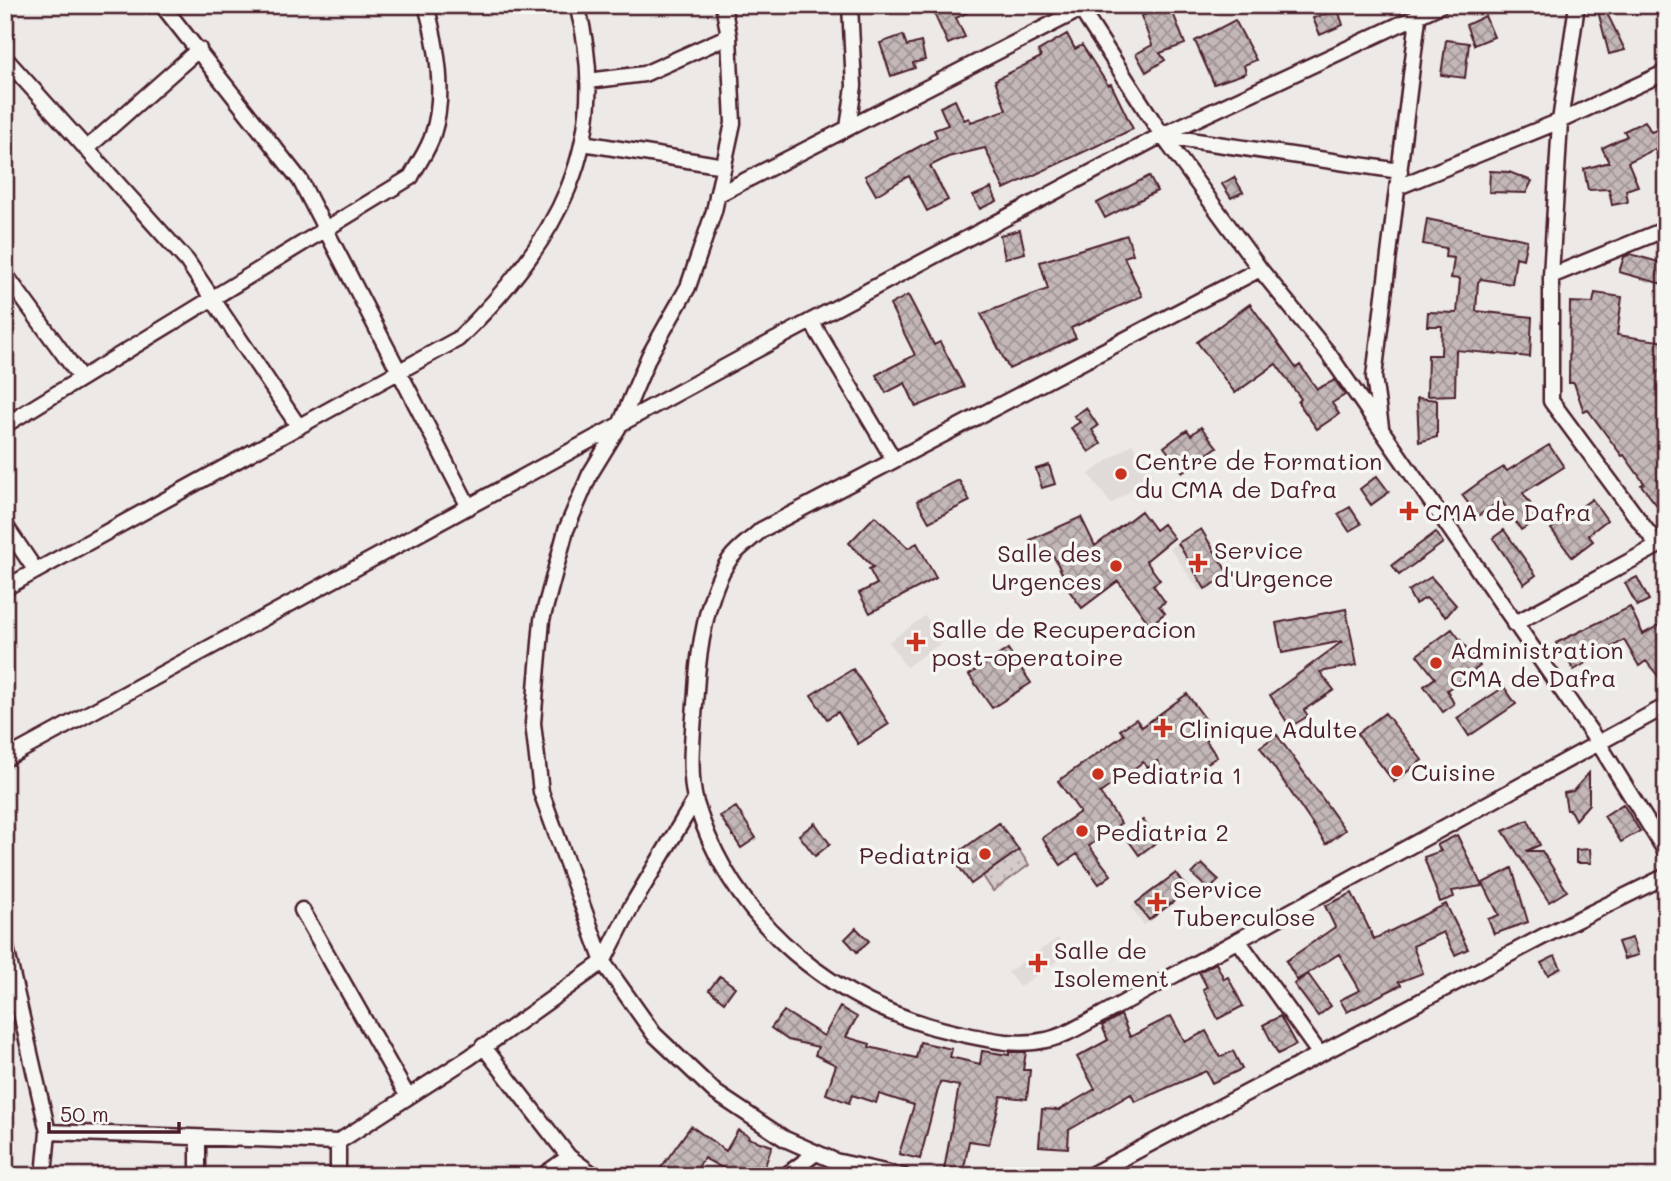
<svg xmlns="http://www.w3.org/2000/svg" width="1671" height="1181" font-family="Mali,sans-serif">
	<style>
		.built { fill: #e0dad8 }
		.park { fill: url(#park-dots); stroke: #8f757a; stroke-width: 2 }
		.building { fill: url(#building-cross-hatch); stroke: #4a1f2b; stroke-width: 2 }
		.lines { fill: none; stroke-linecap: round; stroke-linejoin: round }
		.minor-casing { stroke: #4a1f2b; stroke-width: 19 }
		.minor { stroke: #f6f6f2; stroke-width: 14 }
		.poi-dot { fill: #c8321e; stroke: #f6f6f2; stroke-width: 2.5 }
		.labels { text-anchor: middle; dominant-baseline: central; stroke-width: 7; stroke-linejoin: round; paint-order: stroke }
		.poi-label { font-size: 24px; fill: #4a1f2b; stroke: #f6f6f2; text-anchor: start }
	</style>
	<defs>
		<pattern id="park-dots" width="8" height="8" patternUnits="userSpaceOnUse" patternTransform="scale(1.75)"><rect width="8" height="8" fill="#d4cbca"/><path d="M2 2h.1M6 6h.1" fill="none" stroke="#b8aeae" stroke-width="1.8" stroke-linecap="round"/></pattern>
		<pattern id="building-cross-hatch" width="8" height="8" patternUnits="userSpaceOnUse" patternTransform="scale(1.75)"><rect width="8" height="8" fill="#c4b7b7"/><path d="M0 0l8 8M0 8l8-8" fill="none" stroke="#a19495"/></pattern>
	</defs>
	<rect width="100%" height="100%" fill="#ece9e6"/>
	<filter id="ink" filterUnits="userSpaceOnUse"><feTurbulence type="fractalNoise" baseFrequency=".0143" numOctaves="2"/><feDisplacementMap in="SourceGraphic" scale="14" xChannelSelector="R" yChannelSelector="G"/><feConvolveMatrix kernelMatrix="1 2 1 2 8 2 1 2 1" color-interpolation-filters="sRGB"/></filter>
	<g filter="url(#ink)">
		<path class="built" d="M1132 444 1153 475 1111 504 1089 474Z
			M1192 532 1218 568 1216 580 1200 591 1170 548Z
			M925 616 944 641 906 667 889 642Z
			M1170 878 1183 896 1144 925 1131 907Z
			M1058 938 1068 954 1019 987 1008 972Z"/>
		<path class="park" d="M1019 850 1029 865 993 891 983 876Z"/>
		<path class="building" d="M940 5H982L956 18 965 37 948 44 932 9Z
			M1170 5 1185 44 1160 53 1165 60 1146 72 1136 54 1152 45 1141 16Z
			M1602 5H1603L1625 50 1609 54 1597 7Z
			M1338 10 1343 25 1320 35 1313 18Z
			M1485 16 1494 37 1474 45 1466 25Z
			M1235 20 1256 60 1244 65 1246 73 1214 84 1195 41Z
			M1067 34 1075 49 1082 45 1108 85 1111 84 1133 129 1004 189 985 148 948 157 930 166 948 200 927 211 909 176 876 195 865 176 937 137 934 130 948 125 940 107 955 100 964 120 969 118 971 122 1006 110 995 80 1041 57 1038 51Z
			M903 35 907 46 921 42 925 60 913 63 915 68 891 76 880 43Z
			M1446 40 1469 43 1465 78 1441 75Z
			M1645 121 1651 132 1666 127V174L1655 149 1628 162 1638 186 1626 190 1628 202 1612 205 1609 189 1588 190 1584 169 1609 162 1602 148 1627 136 1624 131Z
			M1490 171 1509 172 1532 181 1526 193 1489 192Z
			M1149 176 1157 191 1105 218 1097 203Z
			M1234 177 1243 192 1231 198 1222 184Z
			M991 188 997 201 980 209 973 196Z
			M1427 219 1527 240 1523 259 1516 257 1512 284 1481 279 1478 282 1476 311 1532 317 1530 357 1456 350 1455 395 1427 396 1428 355H1441L1442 326H1427L1428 312 1457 313 1460 279 1451 278 1454 258 1445 257 1446 248 1423 244Z
			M1020 230 1025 253 1005 258 1000 235Z
			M1127 235 1133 254 1124 257 1142 296 1071 328 1076 338 1009 369 981 314 1048 289 1040 262Z
			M1630 254 1666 264V285L1619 272 1624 257Z
			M1595 293 1622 297 1617 335 1666 342V517L1641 485 1644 483 1624 455 1622 456 1588 410 1584 412 1574 383H1569L1570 302 1593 303Z
			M908 295 934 345 940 342 964 387 916 407 905 383 886 393 876 375 915 355 890 305Z
			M1250 304 1296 368 1300 365 1317 389 1335 380 1345 395 1332 403 1339 414 1317 429 1298 402 1301 399 1276 364 1235 393 1197 342Z
			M1417 398 1437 400V437L1419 442Z
			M1086 408 1098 426 1092 430 1101 444 1089 452 1071 428 1080 422 1074 416Z
			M1201 427 1217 447 1183 472 1164 447 1187 430 1191 435Z
			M1549 445 1564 467 1523 493 1540 518 1521 530 1501 500 1478 516 1462 495 1484 479 1504 467 1507 471Z
			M1049 465 1055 484 1042 488 1036 469Z
			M1377 476 1389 492 1371 505 1360 489Z
			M959 480 970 501 929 522 917 501Z
			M1592 499 1607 520 1588 535 1593 541 1572 557 1551 529Z
			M1350 507 1361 524 1349 531 1338 514Z
			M1141 511 1155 530 1163 524 1174 538 1146 561 1160 580 1153 585 1165 602 1159 606 1165 613 1150 625 1118 581 1082 608 1062 581 1065 579 1051 551 1037 557 1030 540 1081 517 1095 546Z
			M875 516 908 548 917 543 936 578 870 613 859 593 877 584 869 569 873 567 849 543Z
			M1201 529 1229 575 1205 589 1178 543Z
			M1504 530 1536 575 1524 584 1493 538Z
			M1436 532 1443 543 1399 575 1392 565Z
			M1431 577 1456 605 1446 617 1426 598 1415 604 1408 591Z
			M1637 577 1649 600 1637 606 1625 583Z
			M1630 607 1643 634 1659 625 1666 637V686L1646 661 1639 666 1624 640 1574 670 1556 643Z
			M1346 609 1357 665 1320 672 1334 690 1304 710 1308 716 1290 727 1270 695 1343 641 1282 653 1276 623Z
			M1452 629 1480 666 1447 690 1454 704 1443 712 1424 686 1435 678 1417 655Z
			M1008 649 1031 683 992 708 969 675Z
			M853 669 889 724 858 744 838 712 827 719 811 695Z
			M1504 687 1516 704 1469 736 1457 718Z
			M1187 694 1206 720 1197 727 1217 757 1173 785 1157 761 1148 768 1143 762 1100 793 1121 823 1089 846 1111 875 1099 884 1077 854 1061 865 1042 838 1080 812 1058 781 1124 735 1120 730 1136 719 1142 727Z
			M1385 713 1422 760 1394 782 1357 734Z
			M1277 735 1345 830 1326 844 1260 747Z
			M1589 773V804L1575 820 1570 810H1567L1564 793 1573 791Z
			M1623 804 1640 831 1621 842 1604 816Z
			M736 807 756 838 741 848 720 816Z
			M1143 820 1158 841 1139 855 1124 834Z
			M1528 820 1540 845 1526 851H1542L1567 891 1549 902 1503 831Z
			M815 823 830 844 815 856 799 835Z
			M999 823 1019 850 971 884 952 857Z
			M1457 835 1482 886 1452 891 1454 897 1440 902 1424 857 1441 851 1437 845Z
			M1590 849 1591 863H1576V850Z
			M1202 864 1219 880 1209 890 1192 874Z
			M1512 868 1528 922 1494 934 1488 919 1499 915 1483 883Z
			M1176 873 1189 890 1149 920 1136 903Z
			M1352 893 1374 939 1446 904 1468 949 1455 955 1443 932 1413 946 1423 973 1399 982 1401 985 1347 1012 1340 1000 1360 990 1339 954 1297 980 1286 961 1335 927 1325 906Z
			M856 928 869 941 857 952 845 939Z
			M1632 938 1638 955 1624 959 1618 942Z
			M1555 956 1561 968 1548 975 1541 963Z
			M1216 963 1224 979 1228 977 1243 1006 1218 1019 1203 989 1207 987 1199 972Z
			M1308 974 1331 1006 1318 1016 1294 984Z
			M720 976 735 987 724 1002 709 990Z
			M840 1007 857 1017 846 1037 870 1044 869 1047 916 1058 920 1042 952 1049 950 1057 980 1064 982 1051 1009 1055V1052H1026L1023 1070H1030L1027 1099 1001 1096 989 1144 969 1141 963 1174 944 1170 959 1086 940 1082 920 1159 899 1154 914 1105 879 1094 876 1103 852 1095 849 1103 826 1094 836 1065 815 1055 818 1047 788 1040 771 1028 784 1011 824 1036Z
			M1121 1015 1130 1037 1171 1016 1185 1042 1206 1031 1220 1057 1233 1051 1242 1069 1212 1083 1206 1071 1135 1102 1131 1094 1069 1130 1068 1148 1039 1146 1042 1109 1059 1110 1095 1089 1077 1057 1108 1040 1102 1026Z
			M1280 1016 1296 1045 1278 1054 1263 1025Z
			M691 1126 726 1151 738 1130 749 1136 748 1138 772 1146 765 1166 776 1176H737L704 1158 693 1176H655Z"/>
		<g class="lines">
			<defs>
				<path id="minor" d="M162 5 300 180 469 507
					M723 5 729 36 733 123 714 211 688 287 649 356 620 425 590 474 566 530 542 620 533 723 541 792 603 962 654 1034 716 1093 785 1139 835 1161 903 1176
					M1078 5 1162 135 1260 269 1328 353 1599 744 1666 852
					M1577 5 1560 121 1551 276V401L1658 546
					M5 58 187 261 299 427
					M588 81 644 74 729 36
					M848 128 854 86 850 5
					M1163 136 1400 171
					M583 143 724 166
					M86 149 199 49
					M1398 187 1560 121 1666 72
					M717 195 1087 6
					M1260 269 761 530C752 539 738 548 730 559 707 591 698 653 696 691 694 723 687 772 696 803 733 924 835 1006 957 1033 986 1039 1016 1047 1046 1040 1066 1036 1085 1023 1103 1014L1666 706
					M5 274 81 378
					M1551 276 1666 229
					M811 321 894 460
					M5 425 411 177C418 163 429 149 433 134 446 93 437 45 426 5
					M1381 427 1374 377 1419 10
					M5 525 36 571
					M5 588 458 339C555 245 615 143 577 5
					M1514 624 1665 542
					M5 759 747 355 1162 135 1441 5
					M302 910 408 1097
					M1238 940 1319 1053
					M5 943 48 1132 44 1176
					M483 1046 569 1157 595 1176
					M48 1132 338 1142 470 1057 603 962 631 907 695 800
					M338 1142V1176
					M198 1176V1139
					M542 1176 569 1157
					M785 1176 816 1153
					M1089 1176 1544 936 1666 876"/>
			</defs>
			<use href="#minor" class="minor-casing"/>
			<use href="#minor" class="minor"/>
		</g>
	</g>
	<g class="poi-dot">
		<circle cx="1121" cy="474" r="7"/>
		<path d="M1405.5 500.5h7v7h7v7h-7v7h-7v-7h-7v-7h7z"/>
		<path d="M1194.5 552.5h7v7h7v7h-7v7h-7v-7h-7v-7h7z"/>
		<circle cx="1116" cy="566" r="7"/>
		<path d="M912.5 631.5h7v7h7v7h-7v7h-7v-7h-7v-7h7z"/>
		<circle cx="1436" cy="663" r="7"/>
		<path d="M1159.5 717.5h7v7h7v7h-7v7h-7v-7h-7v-7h7z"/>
		<circle cx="1397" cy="771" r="7"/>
		<circle cx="1098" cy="774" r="7"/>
		<circle cx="1082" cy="831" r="7"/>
		<circle cx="985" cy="854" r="7"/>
		<path d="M1153.5 891.5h7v7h7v7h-7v7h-7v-7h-7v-7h7z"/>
		<path d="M1034.5 952.5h7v7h7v7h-7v7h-7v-7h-7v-7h7z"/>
	</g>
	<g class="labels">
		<g class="poi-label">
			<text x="1135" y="460">Centre de Formation<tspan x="1135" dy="28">du CMA de Dafra</tspan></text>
			<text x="1425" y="511">CMA de Dafra</text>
			<text x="1214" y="549">Service<tspan x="1214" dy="28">d'Urgence</tspan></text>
			<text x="1102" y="552" text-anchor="end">Salle des<tspan x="1102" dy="28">Urgences</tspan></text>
			<text x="932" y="628">Salle de Recuperacion<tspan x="932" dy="28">post-operatoire</tspan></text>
			<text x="1450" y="649">Administration<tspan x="1450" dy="28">CMA de Dafra</tspan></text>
			<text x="1179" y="728">Clinique Adulte</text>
			<text x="1411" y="771">Cuisine</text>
			<text x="1112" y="774">Pediatria 1</text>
			<text x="1096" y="831">Pediatria 2</text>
			<text x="971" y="854" text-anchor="end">Pediatria</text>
			<text x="1173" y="888">Service<tspan x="1173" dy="28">Tuberculose</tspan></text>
			<text x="1054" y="949">Salle de<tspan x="1054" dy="28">Isolement</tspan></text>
		</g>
	</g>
	<rect width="1671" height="1181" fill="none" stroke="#f6f6f2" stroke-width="28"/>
	<rect x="14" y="14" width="1643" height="1153" fill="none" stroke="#4a1f2b" stroke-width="2.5" filter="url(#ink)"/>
	<path d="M49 1122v10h130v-10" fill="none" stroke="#4a1f2b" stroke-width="3.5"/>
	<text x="60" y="1122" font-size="21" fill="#4a1f2b" stroke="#f6f6f2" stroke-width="5" paint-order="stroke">50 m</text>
</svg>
